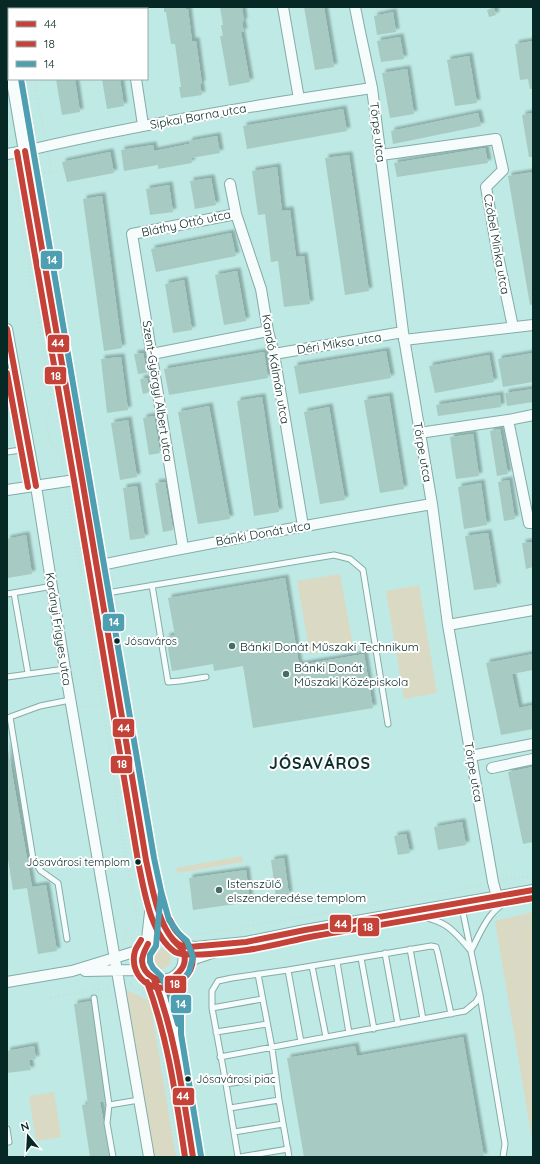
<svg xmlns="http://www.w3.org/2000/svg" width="540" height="1164" font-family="Quicksand,sans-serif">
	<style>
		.green { fill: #dadac4 }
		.building { fill: #a7cbc2; filter: url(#shadow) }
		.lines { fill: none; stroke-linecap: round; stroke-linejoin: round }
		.service-casing { stroke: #84aca9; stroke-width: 7 }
		.minor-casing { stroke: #84aca9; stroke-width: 12 }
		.tertiary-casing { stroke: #84aca9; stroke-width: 15 }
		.path { stroke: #ccdbd8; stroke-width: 2; stroke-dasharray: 1 3; stroke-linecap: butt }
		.service { stroke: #f5fcfb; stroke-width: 5 }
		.minor { stroke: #f5fcfb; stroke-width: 10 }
		.tertiary { stroke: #f5fcfb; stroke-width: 13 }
		.bus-1-casing { stroke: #fff; stroke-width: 9 }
		.bus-2-casing { stroke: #fff; stroke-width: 9 }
		.bus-3-casing { stroke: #fff; stroke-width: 9 }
		.bus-1 { stroke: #c54239; stroke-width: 6 }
		.bus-2 { stroke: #c54239; stroke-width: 6 }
		.bus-3 { stroke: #4f9fb2; stroke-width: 6 }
		.bus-dot { fill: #062926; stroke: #fff; stroke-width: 1.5 }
		.poi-dot { fill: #466c68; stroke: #fff; stroke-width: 1.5 }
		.labels { text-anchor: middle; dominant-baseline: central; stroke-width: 4; stroke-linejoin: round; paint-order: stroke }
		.bus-label { font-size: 11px; fill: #062926; stroke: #fff; text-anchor: start }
		.street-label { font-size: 12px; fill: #062926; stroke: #fff }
		.poi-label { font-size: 12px; fill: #062926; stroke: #fff; text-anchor: start }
		.district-label { font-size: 16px; font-weight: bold; letter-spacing: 1px; fill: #0f302d; stroke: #fff }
		.line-badge { stroke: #fff; stroke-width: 1.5 }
		.badge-label { font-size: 11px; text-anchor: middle; font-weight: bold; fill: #fff }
	</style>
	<defs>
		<filter id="shadow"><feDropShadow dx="3.5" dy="-3.5" stdDeviation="1" flood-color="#0004"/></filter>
	</defs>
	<rect width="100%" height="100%" fill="#bee9e4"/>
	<path class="green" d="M340 574 353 646 310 654 297 581Z
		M419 585 437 693 404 699 386 591Z
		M242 856 243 862 178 873 176 868Z
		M533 912V1145L495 921Z
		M151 959a10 10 0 1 1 20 0a10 10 0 1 1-20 0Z
		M125 989 150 1001 176 1157H154Z
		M54 1092 61 1137 36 1141 29 1096Z"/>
	<path class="building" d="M164 7H185L186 9H188L192 41H196L202 84H200L202 95 181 98 179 87H181L175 44H171L166 12H164Z
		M220 7H242L244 21 242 22 244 32H241L250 82 229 86 220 36H223L221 25H223Z
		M304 7H324L334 67 315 70Z
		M494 8 496 15 489 17 487 10Z
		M393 12 396 32 377 35 374 16Z
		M400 37 404 59 381 62 377 41Z
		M533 41V89H530L528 79 520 80 515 44Z
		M469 56 477 103 455 106 447 60Z
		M407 69 414 114 390 118 382 73Z
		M56 79H75L80 112 62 115Z
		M102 79H120L124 106 107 109Z
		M343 109 347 131 247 149 243 126Z
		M478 113 481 126 393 144 391 131Z
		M533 113V157H529L522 115Z
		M217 136 220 153 191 158 192 163 158 169V165L124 171 121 150 153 145 154 151 189 144V141Z
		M485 148 488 163 397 177 394 163Z
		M110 152 114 173 67 182 62 162Z
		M349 155 369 291 345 295 325 158Z
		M277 167 282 211 290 210 296 257 304 256 310 304 284 307 278 261 271 262 265 214 258 215 252 171Z
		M533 172V181H532L533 189V304L530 305 508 176Z
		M211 178 216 205 195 209 190 181Z
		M169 185 173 212 150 215 146 189Z
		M102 196 122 348 104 351 83 199Z
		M231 233 236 256 156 272 151 249Z
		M237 271 246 321 224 325 215 275Z
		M184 280 192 330 173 333 165 284Z
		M386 351 391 378 299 394 294 366Z
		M264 352 268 378 169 395 164 369Z
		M143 353 147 373 138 374 134 354Z
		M533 353V382L503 387 498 359Z
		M489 355 494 382 435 393 429 366Z
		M121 357 128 410 107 413 101 359Z
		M147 378 150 392 143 394 140 379Z
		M533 389V402L507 406 505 393Z
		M500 395 501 407 438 416 436 405Z
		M389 396 404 489 380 493 364 400Z
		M262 397 279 512 254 516 237 401Z
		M209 406 230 519 198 524 178 412Z
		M329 407 345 500 320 504 304 412Z
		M154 416 160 453 149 455 143 418Z
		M128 420 137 477 120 480 111 423Z
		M500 429 508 474 497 476 490 431Z
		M473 434 479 476 456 479 450 437Z
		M509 480 515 519 504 521 498 482Z
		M165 482 173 530 163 532 155 483Z
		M481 483 487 525 464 529 458 487Z
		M137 486 145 538 130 540 123 488Z
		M488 533 497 587 474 590 465 536Z
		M26 535 32 574 7 578V539Z
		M533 542V567L526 569 522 543Z
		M285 578 299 665 364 654 373 708 253 728 243 666 214 671 213 664 172 671 166 637 175 635 168 598Z
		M533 654V670L512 674 519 708 533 705V729L501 735 486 663Z
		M7 744 32 887 46 885 57 951 38 954 27 888 13 890 7 853Z
		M533 767V842L523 844 508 772Z
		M462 822 466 845 438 850 434 827Z
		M406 834 410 853 398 855 394 836Z
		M284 858 289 895 276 897 271 860Z
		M246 870 250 902 193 910 189 878Z
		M91 1001 105 1101 100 1102 110 1157H90L82 1105 88 1104 74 1004Z
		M463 1037 484 1157H304L287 1058 355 1046 357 1056Z
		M34 1046 36 1059 29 1060 31 1070 7 1073V1051Z"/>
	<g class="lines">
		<defs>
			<path id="service" d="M7 452 28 449
				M152 585 168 682 180 681 206 677
				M14 593 28 673
				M7 594 53 586
				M101 594 334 555 350 559 363 570 388 724
				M7 677 65 669
				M461 903 480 995 505 1144 503 1157
				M410 914C443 920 450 925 471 951
				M67 939 58 883 41 871 33 859 10 717 40 706 70 700
				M410 949 423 1019
				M471 951C484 925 488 911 515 896
				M385 953 398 1024
				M361 958 374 1029
				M337 962 349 1033
				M312 966 326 1037
				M288 970 301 1042
				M258 974 272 1048 279 1100 289 1157
				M94 998 109 1105 139 1100
				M212 1008 262 999
				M216 1032 267 1024
				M220 1057 465 1011 476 1002 480 995
				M226 1084 276 1076
				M109 1105 107 1123 113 1157
				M230 1108 279 1100
				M7 1129 9 1142
				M234 1132 283 1124
				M238 1157 226 1084 212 1008V991L218 981 232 978 288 970 431 946 436 947 438 954 451 1014
				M240 1157 288 1149"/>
			<path id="minor" d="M125 7V9
				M283 7 299 99
				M355 7 360 32 372 88 403 332 432 504 448 625 493 882 497 897
				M136 79 143 125
				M7 154 25 151C140 124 256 105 372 88
				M381 155 496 139 503 170 486 187 498 256 513 327
				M230 184 236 214 261 289 268 331 274 354 303 526
				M7 329 36 486 65 669 149 1157
				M404 340 533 325
				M152 354 268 331
				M274 354 403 332
				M508 420 529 523H533
				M419 433 508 420 533 415
				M7 490 82 479
				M183 548 132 234 236 214
				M96 566C207 543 319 523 432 504
				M448 625 533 610
				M471 756 533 744
				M492 768 533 759
				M180 945 195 947 246 942 305 930 533 890
				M184 964 197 958 227 948
				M85 971 137 970 147 973
				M7 982 72 971 137 951 148 944"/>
			<path id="tertiary" d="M7 45 9 57
				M13 79 82 479 96 566 146 860 153 893 162 923 173 939
				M141 959a22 22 0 1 1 44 0a22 22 0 1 1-44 0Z
				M148 944 153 899
				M154 979C178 1035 183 1097 193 1157
				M173 1021 175 977"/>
		</defs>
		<use href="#service" class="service-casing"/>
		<use href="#minor" class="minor-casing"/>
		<use href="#tertiary" class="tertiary-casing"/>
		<path class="path" d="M22 7V9
			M34 79 45 137
			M40 173 52 171 48 155
			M14 177 50 389 52 402 46 419 48 435 52 445 61 457 64 472
			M7 178 14 177
			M67 492 116 787C119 829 129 870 136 912L137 922C131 927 124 934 124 943
			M111 573 113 584
			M114 609H117L115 598
			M81 707 102 704
			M503 880 533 876
			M533 920 512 924 533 1041
			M193 935 446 893 483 884
			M440 941 445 933
			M130 983 134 988 149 996
			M95 990 110 988
			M101 997 112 994
			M51 998 89 991
			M159 1035 179 1157"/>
		<use href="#service" class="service"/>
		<use href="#minor" class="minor"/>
		<use href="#tertiary" class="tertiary"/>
		<defs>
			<path id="bus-1" d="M25 151 82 479 146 860C151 882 159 934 180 945 182 946 186 946 189 947L246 942 305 930 533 890
				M7 329 36 486
				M148 944C145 950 142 955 142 961 143 975 160 985 172 978 175 977 177 974 179 972 184 967 186 961 184 954 182 946 175 944 171 937 168 933 166 929 163 924
				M154 979C176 1037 183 1096 193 1157"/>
			<path id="bus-2" d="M17 152 74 480 138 861C144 889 150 935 175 952 186 958 233 952 247 950 270 947 293 940 315 936 388 924 460 911 533 898
				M7 373 28 487
				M141 940C139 944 136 947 135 951 127 980 161 1001 184 978 191 972 194 963 192 953 190 944 184 940 178 933 174 930 172 924 170 920
				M147 982C168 1038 176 1097 185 1157"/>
			<path id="bus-3" d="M21 79 154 858 161 891 169 920 179 934 187 941 193 957 189 972 183 980 181 994V1034L201 1156
				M161 891 156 946 150 955V962L153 968 161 976 169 993 178 1024"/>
		</defs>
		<use href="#bus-1" class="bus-1-casing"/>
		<use href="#bus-2" class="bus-2-casing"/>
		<use href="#bus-3" class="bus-3-casing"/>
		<use href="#bus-1" class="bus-1"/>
		<use href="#bus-2" class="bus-2"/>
		<use href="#bus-3" class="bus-3"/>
	</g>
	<g class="bus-dot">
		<circle cx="117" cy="641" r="3.5"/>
		<circle cx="138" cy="862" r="3.5"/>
		<circle cx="188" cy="1079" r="3.5"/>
	</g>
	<g class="poi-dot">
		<circle cx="232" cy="646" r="4"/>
		<circle cx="286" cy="674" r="4"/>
		<circle cx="219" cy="890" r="4"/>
	</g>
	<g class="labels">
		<g class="bus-label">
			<text x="124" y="641">Jósaváros</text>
			<text x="130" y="862" text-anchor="end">Jósavárosi templom</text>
			<text x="196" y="1079">Jósavárosi piac</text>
		</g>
		<g class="street-label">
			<text transform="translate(198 116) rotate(-10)">Sipkai Barna utca</text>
			<text transform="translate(378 132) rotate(83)">Törpe utca</text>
			<text transform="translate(186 223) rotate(-12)">Bláthy Ottó utca</text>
			<text transform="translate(497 244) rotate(80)">Czóbel Minka utca</text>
			<text transform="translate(339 343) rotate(-9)">Déri Miksa utca</text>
			<text transform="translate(276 369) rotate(80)">Kandó Kálmán utca</text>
			<text transform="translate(158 391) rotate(81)">Szent-Györgyi Albert utca</text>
			<text transform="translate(423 452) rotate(80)">Törpe utca</text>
			<text transform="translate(263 533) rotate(-10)">Bánki Donát utca</text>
			<text transform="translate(59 629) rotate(81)">Korányi Frigyes utca</text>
			<text transform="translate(474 772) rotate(80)">Törpe utca</text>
		</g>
		<g class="poi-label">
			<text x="240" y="646">Bánki Donát Műszaki Technikum</text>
			<text x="294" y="667">Bánki Donát<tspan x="294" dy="14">Műszaki Középiskola</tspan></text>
			<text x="227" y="883">Istenszülő<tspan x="227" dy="14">elszenderedése templom</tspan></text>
		</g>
		<g class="district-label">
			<text x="320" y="763">JÓSAVÁROS</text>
		</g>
	</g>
	<g class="line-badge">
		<rect x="40" y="250" width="23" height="20" rx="4" fill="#4f9fb2"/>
		<rect x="47" y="334" width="23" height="19" rx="4" fill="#c54239"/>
		<rect x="44" y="366" width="23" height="19" rx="4" fill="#c54239"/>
		<rect x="102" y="613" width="23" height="19" rx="4" fill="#4f9fb2"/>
		<rect x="112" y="718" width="23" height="20" rx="4" fill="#c54239"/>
		<rect x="110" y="755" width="23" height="19" rx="4" fill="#c54239"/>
		<rect x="329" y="914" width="23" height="19" rx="4" fill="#c54239"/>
		<rect x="357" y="917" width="23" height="20" rx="4" fill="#c54239"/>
		<rect x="164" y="975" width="23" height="19" rx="4" fill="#c54239"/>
		<rect x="170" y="994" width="22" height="20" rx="4" fill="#4f9fb2"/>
		<rect x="172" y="1087" width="23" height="19" rx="4" fill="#c54239"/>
	</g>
	<g class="badge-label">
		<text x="52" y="264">14</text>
		<text x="58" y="347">44</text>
		<text x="56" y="380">18</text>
		<text x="114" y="626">14</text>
		<text x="124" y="732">44</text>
		<text x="122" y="768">18</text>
		<text x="341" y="928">44</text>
		<text x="368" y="931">18</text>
		<text x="175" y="988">18</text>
		<text x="181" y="1008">14</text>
		<text x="183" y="1100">44</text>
	</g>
	<rect width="540" height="1164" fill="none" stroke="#062926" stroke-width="16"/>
	<rect x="8" y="8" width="140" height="72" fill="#ffffff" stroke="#9ba9a8"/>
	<rect x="16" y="21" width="20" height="6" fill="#c54239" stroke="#9ba9a8"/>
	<text x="44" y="28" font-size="12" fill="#062926">44</text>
	<rect x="16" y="41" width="20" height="6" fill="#c54239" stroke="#9ba9a8"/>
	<text x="44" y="48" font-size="12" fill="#062926">18</text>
	<rect x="16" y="61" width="20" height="6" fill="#4f9fb2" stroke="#9ba9a8"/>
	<text x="44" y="68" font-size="12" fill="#062926">14</text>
	<g transform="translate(28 1136) rotate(342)" stroke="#ffffff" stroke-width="3" paint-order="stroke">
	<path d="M0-3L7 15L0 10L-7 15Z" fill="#062926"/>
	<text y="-6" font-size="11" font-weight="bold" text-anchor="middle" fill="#062926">N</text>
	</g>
</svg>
